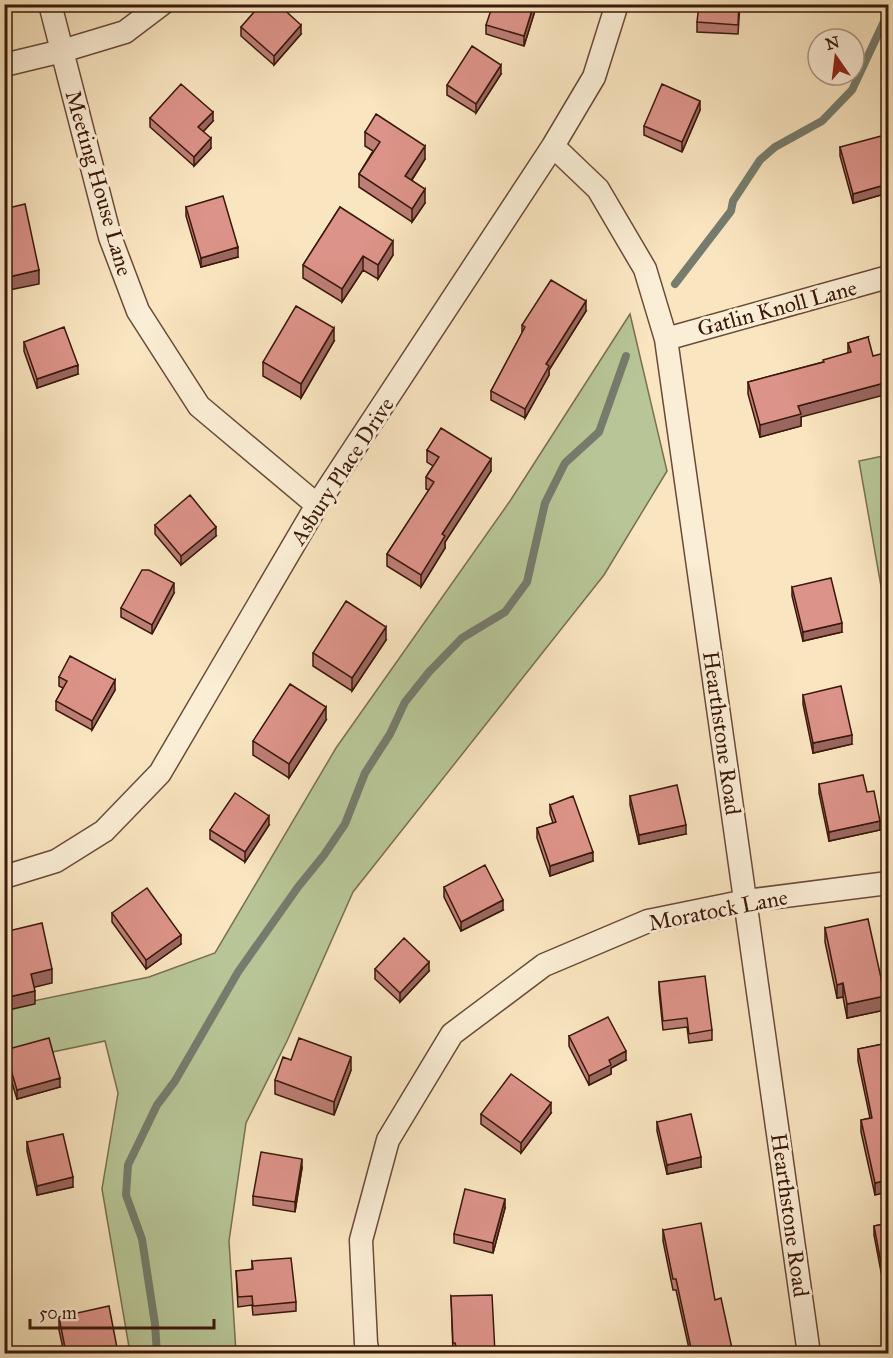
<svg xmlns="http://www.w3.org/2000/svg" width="893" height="1358" font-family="'IM FELL Great Primer',serif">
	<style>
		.green { fill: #b8c697; stroke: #7a6f51; stroke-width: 1.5 }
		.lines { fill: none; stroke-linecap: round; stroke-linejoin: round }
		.stream { stroke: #767c6d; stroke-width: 8 }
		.street-casing { stroke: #6a4b38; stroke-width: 25 }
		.street { stroke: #fbeed6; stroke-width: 22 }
		.wall { fill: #bd7e76; stroke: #3b180b; stroke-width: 1.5 }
		.shaded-wall { fill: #9a6760; stroke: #3b180b; stroke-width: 1.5 }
		.building { fill: #dc9389; stroke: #3b180b; stroke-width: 1.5 }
		.labels { text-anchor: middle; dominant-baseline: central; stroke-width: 6; stroke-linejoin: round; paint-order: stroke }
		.street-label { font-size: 22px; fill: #3b180b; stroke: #fbeed6 }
	</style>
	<rect width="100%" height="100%" fill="#f9e5c0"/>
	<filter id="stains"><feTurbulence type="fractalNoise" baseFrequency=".00333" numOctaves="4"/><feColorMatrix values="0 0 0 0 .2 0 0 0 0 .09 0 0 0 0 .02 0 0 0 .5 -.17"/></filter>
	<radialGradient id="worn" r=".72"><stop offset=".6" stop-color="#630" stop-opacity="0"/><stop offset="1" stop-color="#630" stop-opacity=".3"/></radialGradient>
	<path class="green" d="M630 314 667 471 604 575 353 892 287 1041 246 1123 229 1241 236 1353H130L102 1189 118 1093 105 1041 5 1062 4 1007 149 977 215 953 336 748 510 501Z
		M888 455V626L859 461Z"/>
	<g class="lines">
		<path class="stream" d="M675 284 731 211 733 201 760 160 775 147 822 121 852 90 888 13
			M157 1354 155 1324 142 1239 126 1195 128 1165 157 1105 175 1081 238 972 298 887 324 855 345 824 365 773 390 734 405 702 429 672 462 638 505 612 527 582 545 503 565 463 599 432 626 356"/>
		<defs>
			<path id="street" d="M50 4 110 237 138 311 199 406 317 505
				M4 65 62 51 125 32 162 4
				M553 146 598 189 645 269 666 339 809 1354
				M666 339 888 277
				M4 877 56 861 104 831 160 773 317 505 553 146 594 77 617 4
				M368 1354 366 1343 361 1240 388 1140 452 1034 544 965 648 921 746 901 888 883"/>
		</defs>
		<use href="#street" class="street-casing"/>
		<use href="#street" class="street"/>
	</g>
	<path class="wall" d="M537 4 524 46 486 34V25Z
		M740 4 738 34 697 32V22Z
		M241 27 301 34 274 65 241 36Z
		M501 74 476 113 447 95V85Z
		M700 110 682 152 644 135V126Z
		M150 118 213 121 203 132 211 148 194 166 150 127Z
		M365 132 425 159 412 180 425 203 412 222 359 187V174L373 151 365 146Z
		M840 147 888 148V193L853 203 840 156Z
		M186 207 238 257 201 267 186 216Z
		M340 207 393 255 378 279 363 270 342 302 303 278V265Z
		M586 311 549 370V375L525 418 491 400V391L522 333V325Z
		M868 337 801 417V426L760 437 748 394V382L823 362 848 353V343Z
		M334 341 301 398 263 376V362Z
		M24 342 78 374 37 388 24 351Z
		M427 450 491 471 445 542V548L421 587 387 566V554L429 490 426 489V477L433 466 427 462Z
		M155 525 216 536 181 565 155 534Z
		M792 587 842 632 803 641 792 596Z
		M174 593 152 634 121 617V608Z
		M386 640 352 691 313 666V653Z
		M59 677 115 690 92 730 56 710V701L63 688 59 686Z
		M803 695 852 744 813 753 803 704Z
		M326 720 289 778 253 755V741Z
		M819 784 867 792 880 830 829 841 819 793Z
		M630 796 686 834 639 844 630 805Z
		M550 805 593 861 550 876 537 838V828L553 823 550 814Z
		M269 825 245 862 210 839V830Z
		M444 887 503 910 461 931 444 897Z
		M112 913 181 944 146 969 112 922Z
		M825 928 885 1010 847 1018 843 997 837 998 825 942Z
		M375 969 429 971 400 1002 375 979Z
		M659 982 712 1030V1040L689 1043 687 1027 663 1030 659 991Z
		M569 1036 626 1060 611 1068V1074L589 1085 569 1046Z
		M888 1043 875 1195 861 1132V1120L870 1118 858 1061V1049Z
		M5 1050 60 1087 17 1099 5 1060Z
		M291 1060 351 1070 334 1115 275 1094V1080Z
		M551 1113 521 1153 481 1124V1114Z
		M657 1122 701 1167 667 1174 657 1131Z
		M27 1142 73 1187 37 1195 27 1151Z
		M302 1168 295 1212 253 1205V1196Z
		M505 1208 493 1253 454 1243V1234Z
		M888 1223V1297L886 1298 874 1235V1226Z
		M663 1230 715 1300 733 1353H690L676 1290H673L663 1241Z
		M252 1261 296 1302V1311L253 1315 252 1305 238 1307 236 1271 252 1270Z
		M451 1296 495 1353H456L455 1352 453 1353Z
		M59 1317 118 1353H64L59 1330Z"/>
	<path class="shaded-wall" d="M534 4H537L524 46V36Z
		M301 25V34L274 65V56Z
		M501 65V74L476 113V104Z
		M700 101V110L682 152V142Z
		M213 112V121L198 137V127Z
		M211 138V148L194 166V157Z
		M425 146V159L405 190V176Z
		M9 166V175L4 176V167Z
		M888 184V193L853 203V194Z
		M425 189V203L412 222V209Z
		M393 241V255L378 279V265Z
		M238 247V257L201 267V258Z
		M363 256V270L342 302V289Z
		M39 270V284L4 291V278Z
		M586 301V311L549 370V375L525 418V409L546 364Z
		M334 328V341L301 398V384Z
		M78 365V374L37 388V379Z
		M888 382V394L801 417V426L760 437V425L798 406Z
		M491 459V471L445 542V548L421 587V575L442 534Z
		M216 527V536L181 565V556Z
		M174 583V593L152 634V625Z
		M842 623V632L803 641V632Z
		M386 627V640L352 691V678Z
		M115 680V690L92 730V721Z
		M326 707V720L289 778V764Z
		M852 735V744L813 753V743Z
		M6 770V779L4 782V773Z
		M269 816V825L245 862V852Z
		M880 821V830L829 841V832Z
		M686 825V834L639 844V835Z
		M593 852V861L550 876V866Z
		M503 900V910L461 931V922Z
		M181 935V944L146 969V960Z
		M429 962V971L400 1002V993Z
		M52 969V983L31 988V974Z
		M843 983V997L837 998V985Z
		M35 991V1004L4 1011V998Z
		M885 996V1010L847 1018V1004Z
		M626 1051V1060L611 1068V1074L589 1085V1076L609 1060Z
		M351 1057V1070L334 1115V1102Z
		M60 1078V1087L17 1099V1090Z
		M551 1103V1113L521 1153V1143Z
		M701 1157V1167L667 1174V1165Z
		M302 1159V1168L295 1212V1202Z
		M73 1177V1187L37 1195V1186Z
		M888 1180V1192L875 1195V1183Z
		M505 1199V1208L493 1253V1243Z"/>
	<path class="building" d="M261 4H278L301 25 274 56 241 27Z
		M493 4H534L524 36 486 25Z
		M699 4H739L738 25 697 22Z
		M472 46 501 65 476 104 447 85Z
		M181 84 213 112 198 127 211 138 194 157 150 118Z
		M662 84 700 101 682 142 644 126Z
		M376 114 425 146 405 176 425 189 412 209 359 174 380 142 365 132Z
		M885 135 888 148V184L853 194 840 147Z
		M4 149 9 166 4 167Z
		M223 196 238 247 201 258 186 207Z
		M25 204 39 270 4 278V209Z
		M340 207 393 241 378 265 363 256 342 289 303 265Z
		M551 280 586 301 546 364 549 366 525 409 491 391 525 327 522 325Z
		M296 306 334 328 301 384 263 362Z
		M64 327 78 365 37 379 24 342Z
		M868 337 873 356 888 352V382L798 406 801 414 760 425 748 382 824 362 823 360 851 352 848 343Z
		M441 428 491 459 442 534 445 536 421 575 387 554 434 482 426 477 439 457 427 450Z
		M190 495 216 527 181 556 155 525Z
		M142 570H149L174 583 152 625 121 608Z
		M831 578 842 623 803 632 792 587Z
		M346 601 386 627 352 678 313 653Z
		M70 656 115 680 92 721 56 701 67 681 59 677Z
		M290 684 326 707 289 764 253 741Z
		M841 686 852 735 813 743 803 695Z
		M863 775 867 792 874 791 880 821 829 832 819 784Z
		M677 785 686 825 639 835 630 796Z
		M235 793 269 816 245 852 210 830Z
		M573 796 593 852 550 866 537 828 556 822 550 805Z
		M485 865 503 900 461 922 444 887Z
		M147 888 181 935 146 960 112 913Z
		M868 919 885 996 847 1004 843 983 837 985 825 928Z
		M42 923 52 969 31 974 35 991 4 998V932Z
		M404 938 429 962 400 993 375 969Z
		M705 976 712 1030 689 1034 687 1018 663 1021 659 982Z
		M608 1017 626 1051 609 1060 611 1065 589 1076 569 1036Z
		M49 1038 60 1078 17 1090 5 1050Z
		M299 1038 351 1057 334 1102 275 1080 283 1057 291 1060Z
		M888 1043V1180L875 1183 861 1120 872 1118 858 1049Z
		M511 1074 551 1103 521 1143 481 1114Z
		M691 1114 701 1157 667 1165 657 1122Z
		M63 1134 73 1177 37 1186 27 1142Z
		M261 1152 302 1159 295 1202 253 1196Z
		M465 1189 505 1199 493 1243 454 1234Z
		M701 1223 715 1300 721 1298 733 1353H692L676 1279H673L663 1230Z
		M888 1223V1288L886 1289 874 1226Z
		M291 1258 296 1302 253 1306 252 1296 238 1297 236 1271 253 1269 252 1261Z
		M492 1295 495 1353H458L455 1343H453L451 1296Z
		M109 1306 118 1353H66L59 1317Z
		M306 1350 307 1353H294Z"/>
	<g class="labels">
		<g class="street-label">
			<text transform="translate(99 183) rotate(74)">Meeting House Lane</text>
			<text transform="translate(777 308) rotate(-15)">Gatlin Knoll Lane</text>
			<text transform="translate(342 471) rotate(-57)">Asbury Place Drive</text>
			<text transform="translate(722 733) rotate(82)">Hearthstone Road</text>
			<text transform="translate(718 910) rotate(-11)">Moratock Lane</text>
			<text transform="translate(790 1215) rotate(82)">Hearthstone Road</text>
		</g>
	</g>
	<rect width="893" height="1358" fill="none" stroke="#f9e5c0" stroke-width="24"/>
	<rect x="6" y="6" width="881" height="1346" fill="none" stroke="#3b180b" stroke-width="3"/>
	<rect x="12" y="12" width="869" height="1334" fill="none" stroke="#3b180b" stroke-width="1.5"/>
	<g transform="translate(836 57) rotate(346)"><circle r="28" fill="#fbeed6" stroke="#ae9885" stroke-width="1.5"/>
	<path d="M0-4.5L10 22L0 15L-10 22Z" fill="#8f2418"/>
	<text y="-9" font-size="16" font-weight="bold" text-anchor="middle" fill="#3b180b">N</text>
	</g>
	<path d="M30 1319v9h184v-9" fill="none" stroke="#3b180b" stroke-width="3"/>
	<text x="39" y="1319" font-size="18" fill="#3b180b" stroke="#fbeed6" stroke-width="4.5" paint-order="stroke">50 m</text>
	<rect width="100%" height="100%" filter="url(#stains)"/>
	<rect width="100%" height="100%" fill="url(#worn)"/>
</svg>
